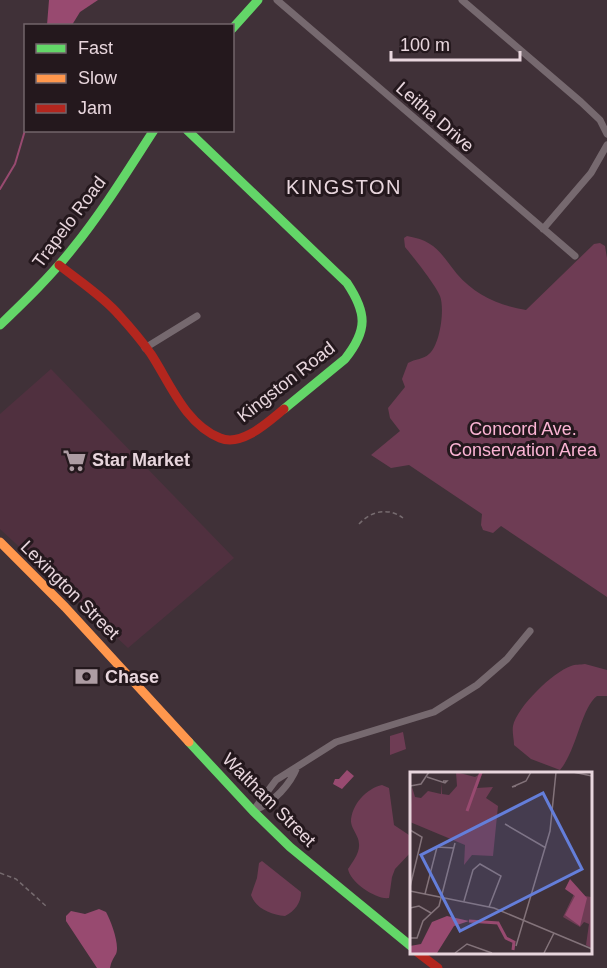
<svg xmlns="http://www.w3.org/2000/svg" width="607" height="968" font-family="Helvetica,sans-serif">
	<style>
		.built { fill: #50303f }
		.green { fill: #6e3c54 }
		.water { fill: #984a70 }
		.lines { fill: none; stroke-linecap: round; stroke-linejoin: round }
		.stream { stroke: #984a70; stroke-width: 2 }
		.path { stroke: #766b6f; stroke-width: 1.5; stroke-dasharray: 4.5 3; stroke-linecap: butt }
		.street { stroke: #76696f; stroke-width: 7 }
		.fast { stroke: #63d668; stroke-width: 9 }
		.slow { stroke: #ff974d; stroke-width: 9 }
		.jam { stroke: #b3261e; stroke-width: 9 }
		.labels { text-anchor: middle; dominant-baseline: central; stroke-width: 6; stroke-linejoin: round; paint-order: stroke }
		.street-label { font-size: 18px; fill: #e8d6dd; stroke: #24181d }
		.park-label { font-size: 18px; fill: #fbb4d4; stroke: #24181d }
		.poi-label { font-size: 18px; font-weight: bold; fill: #e8d6dd; stroke: #24181d; text-anchor: start }
		.neighbourhood-label { font-size: 20px; letter-spacing: 1.5px; fill: #e8d6dd; stroke: #24181d }
		.inset-river { fill: none; stroke: #984a70; stroke-width: 3 }
		.inset-road { fill: none; stroke: #83737a; stroke-width: 1.5 }
		.view { fill: #647eda; fill-opacity: 0.15; stroke: #647eda; stroke-width: 3 }
		.inset-edge { fill: none; stroke: #e8d6dd; stroke-width: 3 }
	</style>
	<rect width="100%" height="100%" fill="#403138"/>
	<path class="built" d="M51 369 234 558 128 648 0 529V414Z"/>
	<path class="green" d="M407 236C436 241 440 253 457 274 475 295 500 306 526 310L594 244 600 243 605 246 607 258V597L501 526 493 533 483 530 481 525 482 514 409 465 391 468 371 455 400 431 390 418 388 408 405 387 402 379 408 363C415 359 424 359 429 354 440 345 445 309 440 296 435 284 414 258 405 247L404 238Z
		M585 664 607 670V696H597C581 708 577 750 560 770L531 759 514 745C514 739 512 732 513 726 517 707 553 672 571 666 575 664 580 665 585 664Z
		M403 732 406 749 390 755V736Z
		M382 785 389 788 394 825 412 837V851L395 869 392 877 389 898C376 900 350 882 348 869 352 863 360 853 359 844 359 836 352 830 351 822 351 805 367 788 382 785Z
		M262 861 301 892C301 903 295 911 285 916 271 914 256 909 251 895L257 878 259 863Z"/>
	<path class="water" d="M49 0H98L80 12 72 25H47Z
		M347 770 354 776 342 789 333 784 335 779H339Z
		M99 909 106 912C111 921 120 945 116 954 113 959 111 962 110 968H97L66 921V916L71 911 85 914Z"/>
	<g class="lines">
		<path class="stream" d="M0 189 15 164 26 127"/>
		<path class="path" d="M359 524C371 511 388 507 403 518
			M0 873 16 879 46 906"/>
		<path class="street" d="M277 0 575 256
			M462 0 581 102 600 120 607 134
			M543 229 591 173 607 145
			M145 348 197 316
			M255 810C274 802 290 785 297 767
			M253 811 276 780 336 742 434 712 477 685 507 659 530 631"/>
		<path class="fast" d="M232 29 258 0
			M187 130 347 283C367 313 368 330 345 359L284 409
			M0 325C25 301 51 276 73 248 103 211 128 170 154 130
			M189 742 253 811 290 847 412 947"/>
		<path class="slow" d="M0 542 65 607 189 742"/>
		<path class="jam" d="M59 265C78 280 104 297 119 315 130 327 141 340 151 354 170 383 185 424 220 438 242 447 268 422 284 409
			M417 952 438 968"/>
	</g>
	<defs>
		<symbol id="supermarket-bare" viewBox="-9 -9 18 18"><path d="M-6-5.5h2.5l.6 2H6L4.5 2H-2.5L-4.4-4H-6ZM-1.5 3.2a1.3 1.3 0 1 0 .1 0ZM3 3.2a1.3 1.3 0 1 0 .1 0Z" fill="#ad9ca3" stroke="#24181d" stroke-width="2.5" paint-order="stroke"/></symbol>
		<symbol id="bank-bare" viewBox="-9 -9 18 18"><path d="M-6-4H6V4H-6ZM0-2.3a2.3 2.3 0 1 0 0 4.6a2.3 2.3 0 1 0 0-4.6Z" fill="#ad9ca3" stroke="#24181d" stroke-width="2.5" paint-order="stroke"/></symbol>
	</defs>
	<g fill-rule="evenodd">
		<use href="#supermarket-bare" x="58" y="444" width="33" height="33"/>
		<use href="#bank-bare" x="70" y="660" width="33" height="33"/>
	</g>
	<g class="labels">
		<g class="street-label">
			<text transform="translate(435 117) rotate(41)">Leitha Drive</text>
			<text transform="translate(69 222) rotate(-53)">Trapelo Road</text>
			<text transform="translate(286 382) rotate(-38)">Kingston Road</text>
			<text transform="translate(70 590) rotate(45)">Lexington Street</text>
			<text transform="translate(269 800) rotate(45)">Waltham Street</text>
		</g>
		<g class="park-label">
			<text x="523" y="429">Concord Ave.<tspan x="523" dy="21">Conservation Area</tspan></text>
		</g>
		<g class="poi-label">
			<text x="92" y="460">Star Market</text>
			<text x="105" y="677">Chase</text>
		</g>
		<g class="neighbourhood-label">
			<text x="344" y="187">KINGSTON</text>
		</g>
	</g>
	<g transform="translate(410 772)">
		<rect width="182" height="182" fill="#403138"/>
		<path d="M46 0 65 5 73 0 67 16 83 15 76 26 88 34 83 84 62 83 54 93 55 73 0 50 2 15 5 25 11 26 18 19 31 22 32 11V22L39 23 47 14ZM164 122 181 125V176L176 173 179 152 174 150 170 155 153 145Z" fill="#6e3c54"/>
		<path d="M160 107 177 126 170 154 155 143 165 124 155 117ZM37 144 59 149 44 154 27 181H0V174L11 172 22 150Z" fill="#984a70"/>
		<path class="inset-river" d="M57 39 71 0M59 149 88 151 96 166 104 170 103 178"/>
		<path class="inset-road" d="M163 0 182 4M17 5 35 11 37 9H33M0 14 11 12 19 0M106 14 102 15 116 9 121 0M95 52 136 76M0 58 12 65 0 115M0 119 84 136 182 177M15 122 27 75 44 76M54 129 63 98 70 92 91 104 79 135M0 136 9 134 21 141M0 166H7L13 149 29 134 45 71M106 174 140 59 146 0M45 181 57 172 82 181M134 181 144 161"/>
		<path class="view" d="M133 21 172 97 50 159 11 83Z"/>
		<rect width="182" height="182" class="inset-edge"/>
	</g>
	<rect x="24" y="24" width="210" height="108" fill="#24181d" stroke="#72646a" stroke-width="1.5"/>
	<rect x="36" y="44" width="30" height="9" fill="#63d668" stroke="#72646a" stroke-width="1.5"/>
	<text x="78" y="54" font-size="18" fill="#e8d6dd">Fast</text>
	<rect x="36" y="74" width="30" height="9" fill="#ff974d" stroke="#72646a" stroke-width="1.5"/>
	<text x="78" y="84" font-size="18" fill="#e8d6dd">Slow</text>
	<rect x="36" y="104" width="30" height="9" fill="#b3261e" stroke="#72646a" stroke-width="1.5"/>
	<text x="78" y="114" font-size="18" fill="#e8d6dd">Jam</text>
	<path d="M391 51v9h129v-9" fill="none" stroke="#e8d6dd" stroke-width="3"/>
	<text x="400" y="51" font-size="18" fill="#e8d6dd" stroke="#24181d" stroke-width="4.5" paint-order="stroke">100 m</text>
</svg>
